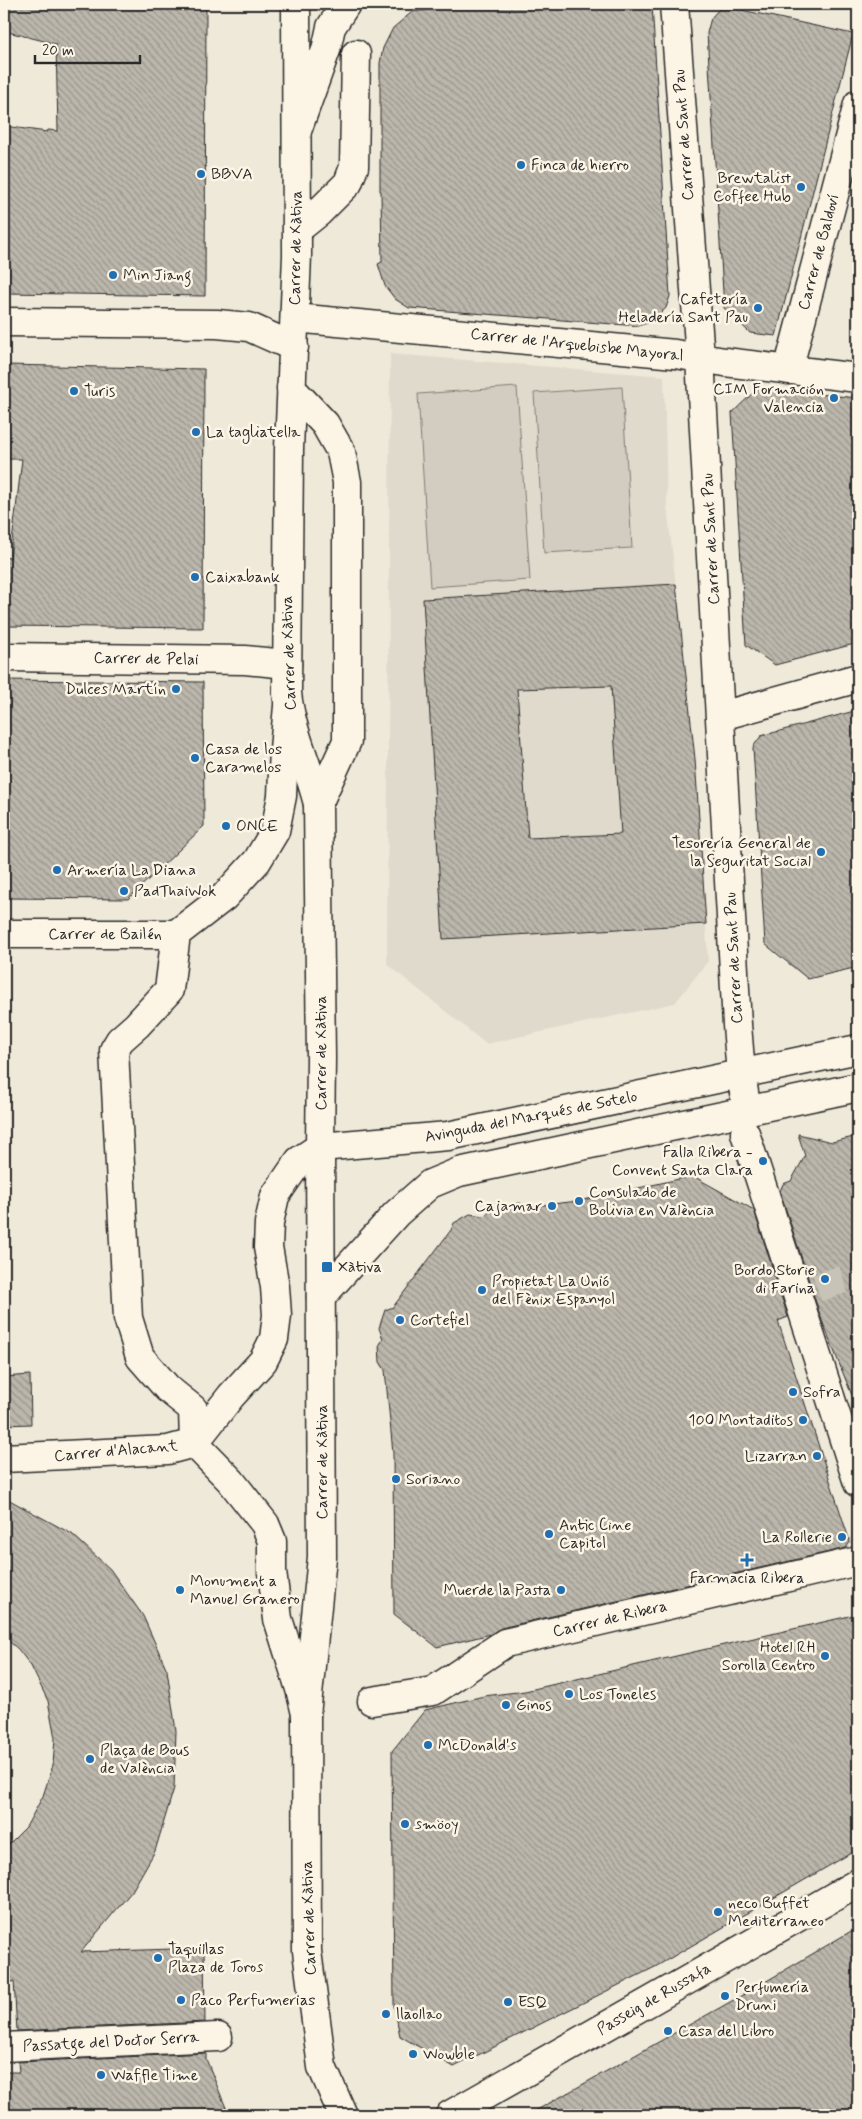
<svg xmlns="http://www.w3.org/2000/svg" width="862" height="2119" font-family="Mynerve,sans-serif">
	<style>
		.built { fill: #e0dacc }
		.green { fill: #d2cdc0; stroke: #7e7c76 }
		.building { fill: url(#building-back-hatch); stroke: #2b2b2b; fill-rule: evenodd }
		.lines { fill: none; stroke-linecap: round; stroke-linejoin: round }
		.minor-tunnel { stroke: #c8c3b7; stroke-width: 28; stroke-dasharray: 28 14; stroke-linecap: butt }
		.minor-casing { stroke: #2b2b2b; stroke-width: 31 }
		.major-casing { stroke: #2b2b2b; stroke-width: 31 }
		.minor { stroke: #fcf5e5; stroke-width: 28 }
		.major { stroke: #fcf5e5; stroke-width: 28 }
		.poi-dot { fill: #1f6fb2; stroke: #fcf5e5; stroke-width: 2 }
		.labels { text-anchor: middle; dominant-baseline: central; stroke-width: 5; stroke-linejoin: round; paint-order: stroke }
		.street-label { font-size: 16px; fill: #2b2b2b; stroke: #fcf5e5 }
		.poi-label { font-size: 16px; fill: #2b2b2b; stroke: #fcf5e5; text-anchor: start }
	</style>
	<defs>
		<pattern id="building-back-hatch" width="6" height="6" patternUnits="userSpaceOnUse" patternTransform="scale(1.25)"><rect width="6" height="6" fill="#bcb7ac"/><path d="M-1 5l2 2M0 0l6 6M5-1l2 2" fill="none" stroke="#99958c"/></pattern>
	</defs>
	<rect width="100%" height="100%" fill="#efe9da"/>
	<filter id="ink" filterUnits="userSpaceOnUse"><feTurbulence type="fractalNoise" baseFrequency=".02" numOctaves="2"/><feDisplacementMap in="SourceGraphic" scale="10" xChannelSelector="R" yChannelSelector="G"/><feConvolveMatrix kernelMatrix="1 2 1 2 8 2 1 2 1" color-interpolation-filters="sRGB"/></filter>
	<g filter="url(#ink)">
		<path class="built" d="M390 354 664 376 667 505 695 759 708 961 675 1003 486 1044 387 964Z"/>
		<path class="green" d="M517 387 530 580 430 587 418 394Z
			M622 387 632 548 544 553 534 393Z"/>
		<path class="building" d="M4 4H206L205 296 4 293V126L47 132 48 130 58 131 56 44 4 31Z
			M477 4H652L670 296 666 308 653 321 638 326 409 308 395 299 385 286 378 264 382 262 381 191H380V63L383 48 393 28 412 12Z
			M719 9H737L853 34 776 336 750 333 724 308 707 33 711 18Z
			M4 365 204 369 203 628 4 626V557L10 558 22 459H4Z
			M758 388 858 398V643L775 665 746 645 732 413Z
			M676 584 695 759 706 924 443 939 423 599ZM611 686 621 834 528 838 517 689Z
			M4 680 203 682 204 826 128 899 4 898Z
			M858 710V967L808 979 765 944 753 747 761 736Z
			M798 1134 832 1142 858 1136V1407L857 1408 821 1318 780 1191 783 1184 791 1181 805 1156Z
			M693 1176 754 1210 788 1317 778 1321 850 1542 846 1548 501 1628 491 1634 437 1647 394 1614 393 1453 385 1370 380 1362 379 1346 383 1339 379 1328 385 1310 393 1307 451 1230 454 1223 470 1214 484 1216 493 1208 520 1203 525 1207 579 1201Z
			M30 1375 31 1424 4 1425V1377Z
			M4 1497 72 1534 110 1569 143 1616 167 1670 176 1731 174 1788 155 1851 132 1891 81 1952 204 1948 205 2022 17 2031 14 1981 4 1986V1849L26 1827 43 1796 53 1765 55 1738 48 1701 31 1666 18 1649 4 1637Z
			M858 1614V1849L655 1967 454 2067 400 2036 394 2006 392 1751 425 1710 484 1696 525 1691Z
			M858 1927V2115H528L748 1992Z
			M206 2053V2059L229 2115H4V2072H19L18 2062Z"/>
		<g class="lines">
			<path class="minor-tunnel" d="M817 1288 858 1274"/>
			<defs>
				<path id="minor" d="M674 4 700 358 737 1025 741 1074 747 1111
					M298 128 326 50 331 27 346 4
					M298 229 318 213 348 183 354 167 356 54
					M295 318 675 354 725 362 858 378
					M4 322 217 324 249 327 294 347
					M788 370 858 104
					M291 388 325 424 341 452 347 482V741L318 804
					M4 657 245 660 287 664
					M721 716 858 678
					M4 934H176L224 897 257 861 275 831 282 796 284 749 288 706
					M176 934 169 990 137 1025 120 1040 114 1050 128 1318 140 1357 168 1389 193 1409 194 1443
					M745 1133 858 1483
					M321 1297 396 1214 430 1184 459 1172 858 1087
					M194 1443 231 1481 265 1524 272 1541V1572L278 1619 300 1689 306 1714
					M4 1458 146 1451 168 1450 194 1443 231 1396 263 1361 274 1339 277 1315 275 1287 268 1247 269 1223 275 1196 299 1161 320 1147 448 1136 858 1049
					M372 1701 433 1691 505 1643 858 1561
					M4 2047 218 2037
					M450 2115 858 1883"/>
				<path id="major" d="M296 4 297 255 289 449 287 693C291 732 309 767 318 804L321 1058 320 1147 322 1557 306 1715 307 1951 322 2067 343 2115"/>
			</defs>
			<use href="#minor" class="minor-casing"/>
			<use href="#major" class="major-casing"/>
			<use href="#minor" class="minor"/>
			<use href="#major" class="major"/>
		</g>
	</g>
	<g class="poi-dot">
		<circle cx="521" cy="165" r="5"/>
		<circle cx="201" cy="174" r="5"/>
		<circle cx="801" cy="187" r="5"/>
		<circle cx="113" cy="275" r="5"/>
		<circle cx="758" cy="308" r="5"/>
		<circle cx="74" cy="391" r="5"/>
		<circle cx="834" cy="398" r="5"/>
		<circle cx="196" cy="432" r="5"/>
		<circle cx="195" cy="577" r="5"/>
		<circle cx="176" cy="689" r="5"/>
		<circle cx="195" cy="758" r="5"/>
		<circle cx="226" cy="826" r="5"/>
		<circle cx="821" cy="852" r="5"/>
		<circle cx="57" cy="870" r="5"/>
		<circle cx="124" cy="891" r="5"/>
		<circle cx="763" cy="1161" r="5"/>
		<circle cx="579" cy="1201" r="5"/>
		<circle cx="552" cy="1206" r="5"/>
		<rect x="321" y="1261" width="12" height="12" rx="2.5"/>
		<circle cx="825" cy="1279" r="5"/>
		<circle cx="482" cy="1290" r="5"/>
		<circle cx="400" cy="1320" r="5"/>
		<circle cx="793" cy="1392" r="5"/>
		<circle cx="803" cy="1420" r="5"/>
		<circle cx="817" cy="1456" r="5"/>
		<circle cx="396" cy="1479" r="5"/>
		<circle cx="549" cy="1534" r="5"/>
		<circle cx="842" cy="1537" r="5"/>
		<path d="M744.5 1552.5h5v5h5v5h-5v5h-5v-5h-5v-5h5z"/>
		<circle cx="180" cy="1590" r="5"/>
		<circle cx="561" cy="1590" r="5"/>
		<circle cx="825" cy="1656" r="5"/>
		<circle cx="569" cy="1694" r="5"/>
		<circle cx="506" cy="1705" r="5"/>
		<circle cx="428" cy="1745" r="5"/>
		<circle cx="90" cy="1759" r="5"/>
		<circle cx="405" cy="1824" r="5"/>
		<circle cx="718" cy="1912" r="5"/>
		<circle cx="158" cy="1958" r="5"/>
		<circle cx="725" cy="1996" r="5"/>
		<circle cx="181" cy="2000" r="5"/>
		<circle cx="508" cy="2002" r="5"/>
		<circle cx="386" cy="2014" r="5"/>
		<circle cx="668" cy="2031" r="5"/>
		<circle cx="413" cy="2054" r="5"/>
		<circle cx="101" cy="2075" r="5"/>
	</g>
	<g class="labels">
		<g class="street-label">
			<text transform="translate(684 135) rotate(-94)">Carrer de Sant Pau</text>
			<text transform="translate(296 248) rotate(-89)">Carrer de Xàtiva</text>
			<text transform="translate(819 252) rotate(-75)">Carrer de Baldoví</text>
			<text transform="translate(577 345) rotate(6)">Carrer de l'Arquebisbe Mayoral</text>
			<text transform="translate(711 539) rotate(-93)">Carrer de Sant Pau</text>
			<text transform="translate(289 653) rotate(-92)">Carrer de Xàtiva</text>
			<text transform="translate(146 659) rotate(1)">Carrer de Pelai</text>
			<text x="105" y="934">Carrer de Bailén</text>
			<text transform="translate(734 958) rotate(-93)">Carrer de Sant Pau</text>
			<text transform="translate(321 1053) rotate(-90)">Carrer de Xàtiva</text>
			<text transform="translate(531 1117) rotate(-11)">Avinguda del Marqués de Sotelo</text>
			<text transform="translate(116 1451) rotate(-5)">Carrer d'Alacant</text>
			<text transform="translate(322 1462) rotate(-90)">Carrer de Xàtiva</text>
			<text transform="translate(610 1619) rotate(-13)">Carrer de Ribera</text>
			<text transform="translate(309 1918) rotate(-92)">Carrer de Xàtiva</text>
			<text transform="translate(654 1999) rotate(-30)">Passeig de Russafa</text>
			<text transform="translate(111 2042) rotate(-3)">Passatge del Doctor Serra</text>
		</g>
		<g class="poi-label">
			<text x="531" y="165">Finca de hierro</text>
			<text x="211" y="174">BBVA</text>
			<text x="791" y="178" text-anchor="end">Brewtalist<tspan x="791" dy="18">Coffee Hub</tspan></text>
			<text x="123" y="275">Min Jiang</text>
			<text x="748" y="299" text-anchor="end">Cafetería<tspan x="748" dy="18">Heladería Sant Pau</tspan></text>
			<text x="824" y="389" text-anchor="end">CIM Formación<tspan x="824" dy="18">Valencia</tspan></text>
			<text x="84" y="391">Turis</text>
			<text x="206" y="432">La tagliatella</text>
			<text x="205" y="577">Caixabank</text>
			<text x="166" y="689" text-anchor="end">Dulces Martín</text>
			<text x="205" y="749">Casa de los<tspan x="205" dy="18">Caramelos</tspan></text>
			<text x="236" y="826">ONCE</text>
			<text x="811" y="843" text-anchor="end">Tesorería General de<tspan x="811" dy="18">la Seguritat Social</tspan></text>
			<text x="67" y="870">Armería La Diana</text>
			<text x="134" y="891">PadThaiWok</text>
			<text x="753" y="1152" text-anchor="end">Falla Ribera -<tspan x="753" dy="18">Convent Santa Clara</tspan></text>
			<text x="589" y="1192">Consulado de<tspan x="589" dy="18">Bolivia en València</tspan></text>
			<text x="542" y="1206" text-anchor="end">Cajamar</text>
			<text x="338" y="1267">Xàtiva</text>
			<text x="815" y="1270" text-anchor="end">Bordo Storie<tspan x="815" dy="18">di Farina</tspan></text>
			<text x="492" y="1281">Propietat La Unió<tspan x="492" dy="18">del Fènix Espanyol</tspan></text>
			<text x="410" y="1320">Cortefiel</text>
			<text x="803" y="1392">Sofra</text>
			<text x="793" y="1420" text-anchor="end">100 Montaditos</text>
			<text x="807" y="1456" text-anchor="end">Lizarran</text>
			<text x="406" y="1479">Soriano</text>
			<text x="559" y="1525">Antic Cine<tspan x="559" dy="18">Capitol</tspan></text>
			<text x="832" y="1537" text-anchor="end">La Rollerie</text>
			<text x="747" y="1578" text-anchor="middle">Farmacia Ribera</text>
			<text x="190" y="1581">Monument a<tspan x="190" dy="18">Manuel Granero</tspan></text>
			<text x="551" y="1590" text-anchor="end">Muerde la Pasta</text>
			<text x="815" y="1647" text-anchor="end">Hotel RH<tspan x="815" dy="18">Sorolla Centro</tspan></text>
			<text x="579" y="1694">Los Toneles</text>
			<text x="516" y="1705">Ginos</text>
			<text x="438" y="1745">McDonald's</text>
			<text x="100" y="1750">Plaça de Bous<tspan x="100" dy="18">de València</tspan></text>
			<text x="415" y="1824">smöoy</text>
			<text x="728" y="1903">neco Buffet<tspan x="728" dy="18">Mediterraneo</tspan></text>
			<text x="168" y="1949">Taquillas<tspan x="168" dy="18">Plaza de Toros</tspan></text>
			<text x="735" y="1987">Perfumería<tspan x="735" dy="18">Druni</tspan></text>
			<text x="191" y="2000">Paco Perfumerias</text>
			<text x="518" y="2002">ESQ</text>
			<text x="396" y="2014">llaollao</text>
			<text x="678" y="2031">Casa del Libro</text>
			<text x="423" y="2054">Wowble</text>
			<text x="111" y="2075">Waffle Time</text>
		</g>
	</g>
	<rect width="862" height="2119" fill="none" stroke="#fcf5e5" stroke-width="20"/>
	<rect x="10" y="10" width="842" height="2099" fill="none" stroke="#2b2b2b" stroke-width="2" filter="url(#ink)"/>
	<path d="M35 55v8h105v-8" fill="none" stroke="#2b2b2b" stroke-width="2.5"/>
	<text x="42" y="55" font-size="15" fill="#2b2b2b" stroke="#fcf5e5" stroke-width="4" paint-order="stroke">20 m</text>
</svg>
